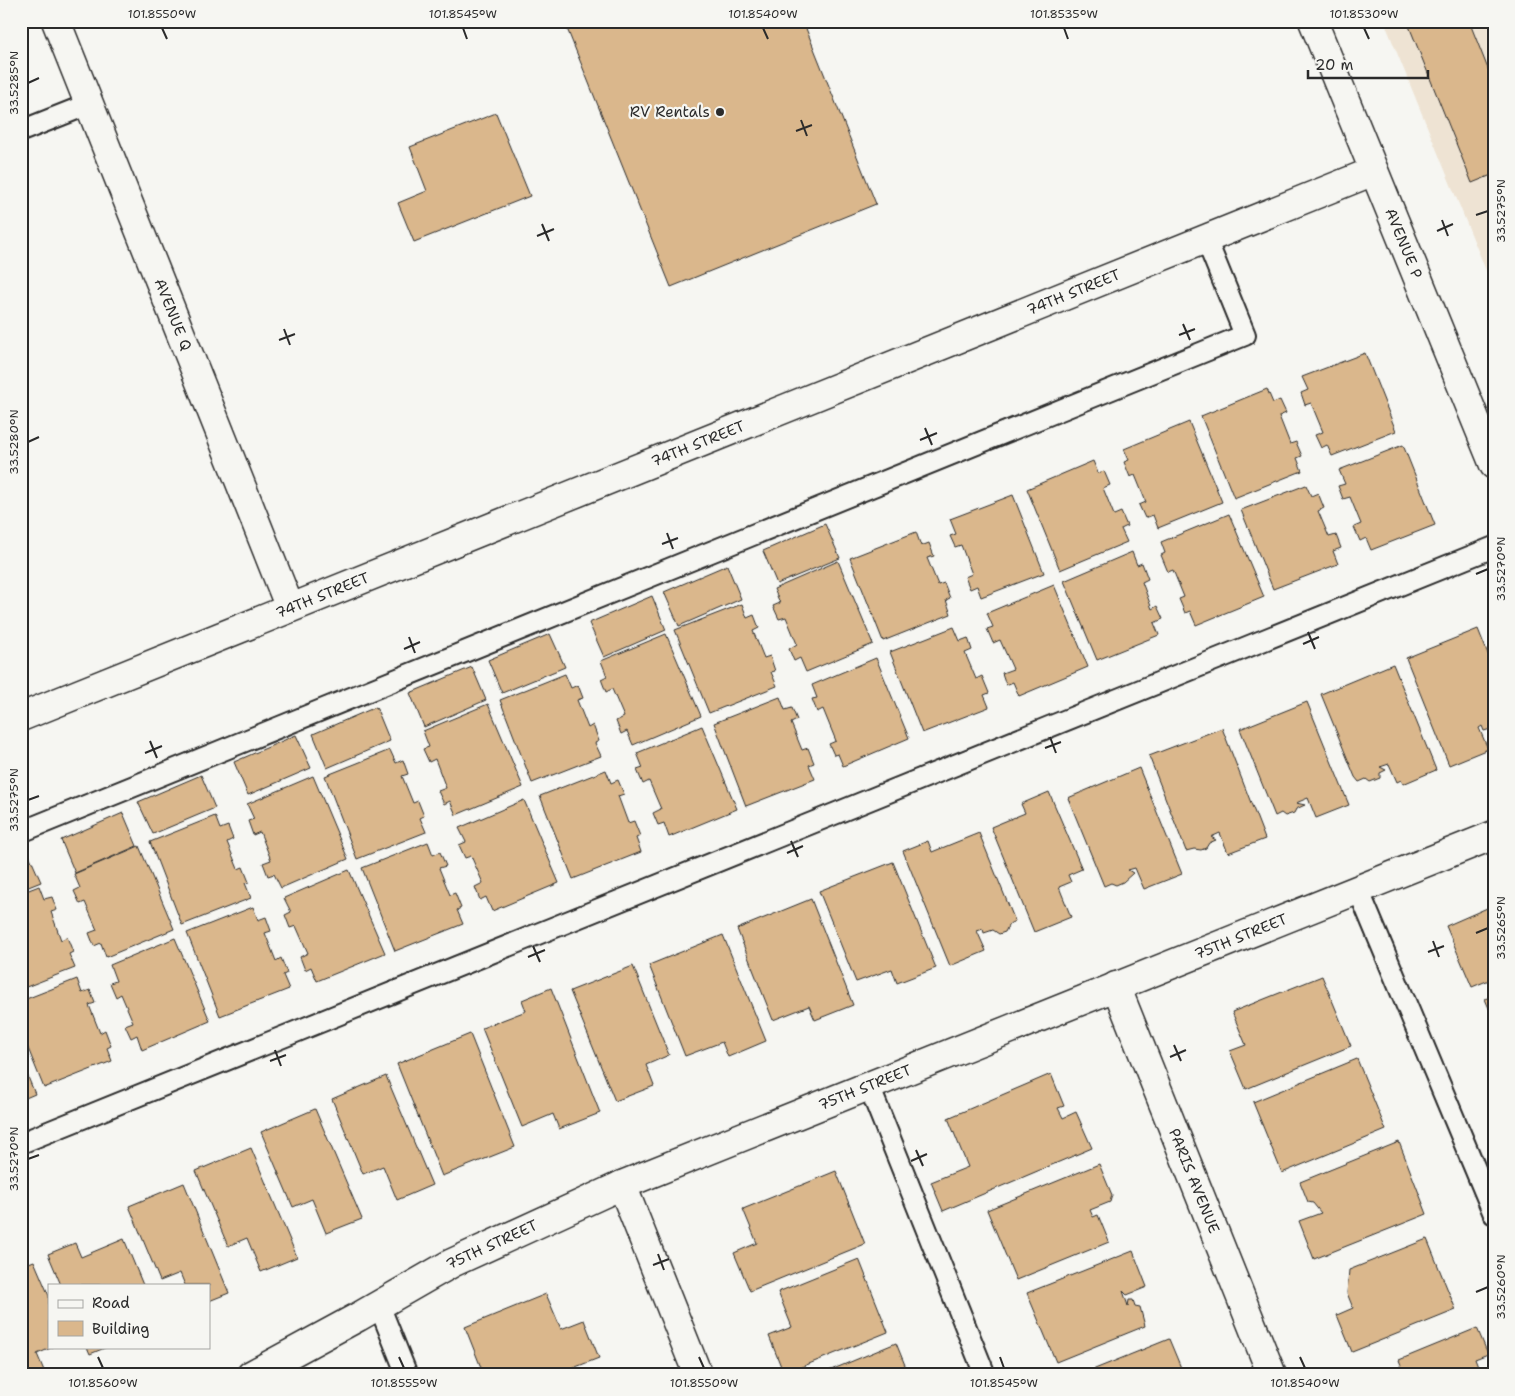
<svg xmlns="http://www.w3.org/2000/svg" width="1515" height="1396" font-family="'Shantell Sans',sans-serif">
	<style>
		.built { fill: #eee3d3 }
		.building { fill: #dab78c; stroke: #2b2b2b }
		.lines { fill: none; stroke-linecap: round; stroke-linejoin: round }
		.lane-casing { stroke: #2b2b2b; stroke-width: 24 }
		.street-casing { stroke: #2b2b2b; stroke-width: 31 }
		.secondary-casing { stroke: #2b2b2b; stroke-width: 31 }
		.lane { stroke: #f6f6f2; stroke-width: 20 }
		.street { stroke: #f6f6f2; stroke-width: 28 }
		.secondary { stroke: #f6f6f2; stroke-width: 28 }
		.ticks { fill: none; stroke: #2b2b2b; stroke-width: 2 }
		.poi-dot { fill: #2b2b2b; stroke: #f6f6f2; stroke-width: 2 }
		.labels { text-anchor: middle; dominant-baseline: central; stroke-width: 4.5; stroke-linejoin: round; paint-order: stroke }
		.poi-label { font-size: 15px; fill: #2b2b2b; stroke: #f6f6f2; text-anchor: end }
		.street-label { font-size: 15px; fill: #2b2b2b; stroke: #f6f6f2 }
		.neatline { fill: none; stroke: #2b2b2b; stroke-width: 2 }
		.ticks-label { font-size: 12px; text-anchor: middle; fill: #2b2b2b }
	</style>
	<rect width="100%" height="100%" fill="#f6f6f2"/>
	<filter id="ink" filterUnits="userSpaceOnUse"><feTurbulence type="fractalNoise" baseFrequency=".02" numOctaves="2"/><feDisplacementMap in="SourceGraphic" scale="10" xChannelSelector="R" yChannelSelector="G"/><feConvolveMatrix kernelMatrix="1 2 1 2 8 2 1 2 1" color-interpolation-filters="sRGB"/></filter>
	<g filter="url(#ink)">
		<path class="built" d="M1384 21H1494V290Z"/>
		<path class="building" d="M564 21H803L876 204 671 287Z
			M1407 21H1469L1494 84V174L1472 183Z
			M496 113 530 196 414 242 398 203 427 191 410 147Z
			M1365 353 1396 431 1332 456 1327 445 1321 448 1315 435 1323 432 1311 403 1305 405 1301 393 1308 390 1302 377Z
			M1267 389 1273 403 1280 400 1286 413 1279 416 1290 444 1296 442 1302 456 1297 458 1302 471 1234 498 1201 416Z
			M1189 422 1222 502 1158 528 1153 515 1145 518 1139 505 1146 502 1135 475 1130 477 1124 462 1129 460 1124 449Z
			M1403 445 1435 525 1371 550 1366 538 1360 541 1354 527 1361 524 1350 497 1343 499 1338 486 1345 484 1339 470Z
			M1093 461 1098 473 1104 471 1110 485 1103 488 1114 515 1121 512 1127 526 1121 529 1127 542 1060 570 1027 489Z
			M1306 485 1311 496 1318 493 1324 508 1318 511 1329 537 1336 535 1341 548 1333 551 1338 564 1273 589 1241 510Z
			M1013 495 1044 573 981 597 977 586 970 589 965 577 972 574 961 545 955 547 950 536 956 534 950 519Z
			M1229 514 1264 597 1196 625 1190 611 1185 613 1179 599 1184 597 1173 570 1168 572 1161 555 1165 553 1161 542Z
			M825 524 840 558 777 584 763 551Z
			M916 532 921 546 929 543 934 556 927 558 938 585 944 583 950 598 946 600 951 614 883 641 850 558Z
			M1132 552 1137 565 1142 563 1148 579 1142 582 1152 609 1157 606 1163 619 1154 623 1159 635 1097 660 1064 581Z
			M838 561 873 644 806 672 800 658 794 661 789 649 797 644 786 617 779 619 773 606 780 603 774 589Z
			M727 565 741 599 679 626 664 592Z
			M1054 585 1088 667 1019 696 1013 682 1006 685 1002 673 1013 669 1000 640 993 643 987 629 993 627 987 613Z
			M652 596 666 630 604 657 589 623Z
			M742 604 747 618 754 615 759 628 753 631 764 658 770 656 775 671 771 672 777 686 709 713 675 630Z
			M954 627 960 641 968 638 972 650 965 653 976 679 982 676 989 693 984 695 989 707 922 733 890 652Z
			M1478 629 1494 669V728L1484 731 1482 726 1479 728 1488 749 1449 765 1406 658Z
			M550 634 565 667 502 693 488 660Z
			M666 634 701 716 633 745 627 731 621 734 616 721 624 717 612 689 606 692 601 679 607 676 601 661Z
			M876 658 909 738 843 766 838 754 834 755 829 744 836 741 823 709 817 712 812 699 817 698 812 685Z
			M1393 664 1436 770 1403 784 1401 780 1397 782 1389 764 1380 767 1386 770 1380 773V778L1370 782 1366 779 1359 782 1355 777 1321 694Z
			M472 667 486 700 424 727 410 693Z
			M565 674 571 688 578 685 583 698 577 700 588 728 593 725 599 741 595 743 601 756 532 783 500 700Z
			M780 697 785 710 792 708 797 720 791 723 802 750 808 748 814 763 809 765 815 779 746 806 714 723Z
			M1307 702 1349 805 1316 818 1308 798 1296 803 1305 805 1296 809 1294 813 1285 816 1281 813 1275 816 1240 729Z
			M488 704 523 787 456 815 450 801 444 804 438 791 446 788 435 759 429 762 423 749 429 747 423 731Z
			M376 707 390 741 327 768 313 734Z
			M702 726 737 809 669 837 664 823 658 825 653 813 661 809 649 781 643 784 637 770 643 768 637 753Z
			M1222 728 1265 839 1228 853 1220 833 1211 837 1216 840 1209 843 1206 848 1201 850 1194 849 1186 851 1149 756Z
			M296 735 311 768 248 795 234 762Z
			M390 750 396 763 403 760 408 774 402 776 413 803 418 801 424 816 420 818 426 832 357 859 325 776Z
			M1139 768 1182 874 1144 889 1135 868 1128 870 1133 873 1123 882 1116 885 1111 883 1104 886 1068 798Z
			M606 770 611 783 618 780 624 794 618 796 628 823 634 821 640 836 636 838 641 852 573 879 540 796Z
			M201 775 215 808 153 834 138 802Z
			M313 776 348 859 281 888 274 874 268 876 263 863 271 860 260 832 253 835 248 821 254 819 247 804Z
			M1049 792 1082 869 1068 875 1071 882 1059 887 1071 917 1034 932 991 827 1025 813 1021 804Z
			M524 800 559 883 492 911 486 897 480 900 475 887 483 883 471 856 465 858 459 845 466 842 459 828Z
			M123 813 137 846 75 873 61 840Z
			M215 816 220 829 228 826 233 839 227 842 238 869 243 867 249 882 245 883 251 898 182 925 150 842Z
			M979 833 1015 921 1009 924 1005 932 999 934 993 930 984 933 983 929 977 931 986 951 950 966 903 851 928 841 932 852Z
			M428 842 433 855 440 852 446 866 439 868 450 895 455 893 461 908 457 910 463 924 395 951 362 868Z
			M139 846 174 929 106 957 101 943 94 946 89 933 97 930 85 902 80 904 74 891 80 888 74 874Z
			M26 848 41 882 21 890V850Z
			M893 862 936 968 897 983 892 969 856 982 819 891Z
			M349 870 385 953 317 981 311 967 305 970 300 957 308 953 296 926 290 928 285 915 291 912 284 898Z
			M39 886 44 899 52 897 57 910 51 912 61 940 67 937 73 952 69 954 75 968 21 989V893Z
			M811 899 853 1005 815 1020 809 1006 773 1020 737 929Z
			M1494 905V978L1472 987 1446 926Z
			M253 907 258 920 266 917 271 931 265 933 276 961 281 958 287 973 283 975 289 989 220 1016 187 933Z
			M723 935 766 1041 728 1057 722 1042 685 1056 649 965Z
			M175 938 210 1021 142 1050 137 1035 131 1038 125 1025 133 1022 121 994 116 997 110 983 116 981 110 965Z
			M633 966 669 1055 646 1065 654 1086 615 1101 570 991Z
			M1322 976 1351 1046 1246 1089 1230 1051 1246 1045 1232 1012Z
			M77 979 82 993 90 990 95 1003 89 1005 100 1033 105 1030 111 1046 107 1048 112 1061 44 1088 21 1031V1001Z
			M551 988 600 1113 559 1129 553 1114 522 1127 482 1028 526 1011 522 1000Z
			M1494 995V1020L1485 999Z
			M470 1034 515 1147 442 1176 397 1064Z
			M1357 1059 1386 1130 1282 1173 1253 1102Z
			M21 1060 35 1094 21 1100Z
			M1051 1074 1064 1106 1058 1108 1063 1118 1076 1112 1092 1148 943 1211 931 1182 968 1167 948 1118Z
			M386 1076 432 1185 397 1200 383 1166 363 1174 332 1099Z
			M315 1109 362 1219 326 1233 312 1199 293 1207 261 1132Z
			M1399 1142 1427 1214 1314 1259 1299 1221 1321 1213 1313 1203 1308 1202 1300 1182Z
			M251 1148 297 1257 261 1272 247 1238 228 1246 196 1171Z
			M1099 1164 1112 1195 1110 1202 1090 1210 1093 1217 1098 1215 1109 1242 1016 1280 987 1210Z
			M836 1171 865 1244 750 1291 734 1253 757 1243 743 1209Z
			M184 1183 229 1293 209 1301V1285H185L180 1273 160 1281 129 1206Z
			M124 1239 143 1285H61L48 1254 75 1243 81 1257Z
			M1427 1239 1456 1310 1352 1352 1337 1315 1353 1308 1347 1293 1349 1270Z
			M1133 1251 1147 1287 1127 1295 1123 1291 1128 1306 1129 1300H1133L1135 1306 1140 1307 1145 1326 1056 1362 1027 1293Z
			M859 1259 888 1332 784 1374 769 1336 792 1327 778 1292Z
			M34 1261 49 1296V1347H53L37 1354 45 1373 41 1375H21V1266Z
			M546 1294 561 1329 584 1320 599 1358 555 1375H484L465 1327Z
			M1477 1328 1488 1354 1475 1359 1481 1375H1405L1399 1360Z
			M1169 1339 1184 1375H1080Z
			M896 1343 909 1375H819Z
			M87 1347H107L90 1354Z"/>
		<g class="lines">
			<defs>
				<path id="lane" d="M21 131 89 104
					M21 832 1245 335 1206 239
					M1358 889 1494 1214
					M869 1086 985 1375
					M21 1143 1494 547
					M379 1305 407 1375"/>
				<g id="street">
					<path id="s1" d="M56 21 290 608"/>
					<path id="s2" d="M21 717 1374 171"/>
					<path id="s3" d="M1116 986 1272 1375"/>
					<path d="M622 1185 698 1375"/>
					<path id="s4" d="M251 1375 358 1317 452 1263 622 1185 1494 835"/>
				</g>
				<g id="secondary">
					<path id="s5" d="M1313 21 1494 465"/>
				</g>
			</defs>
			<use href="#lane" class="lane-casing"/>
			<use href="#street" class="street-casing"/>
			<use href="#secondary" class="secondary-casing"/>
			<use href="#lane" class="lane"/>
			<use href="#street" class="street"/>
			<use href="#secondary" class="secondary"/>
		</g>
	</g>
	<path class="ticks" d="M162 28 167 39M463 28 467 39M763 28 768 39M1064 28 1068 39M1364 28 1369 39M28 83 39 78M801 120 807 136M796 131 812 125M1476 215 1488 211M1442 220 1448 236M542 224 549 241M1437 231 1453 224M537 236 554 229M1183 324 1190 340M284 329 290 345M1179 335 1195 329M279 340 295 334M925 428 932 445M920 440 937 433M28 442 39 437M667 533 673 549M662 544 678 538M1476 574 1488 569M1308 632 1315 649M409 637 415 653M1303 644 1319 637M404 649 420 642M1050 737 1056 753M150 741 157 758M1045 748 1061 742M145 753 162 746M28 800 39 796M791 841 798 857M787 853 803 846M1476 933 1488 928M1433 941 1439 957M533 946 540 962M1428 952 1444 946M528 957 545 950M1174 1045 1181 1061M275 1050 281 1066M1170 1057 1186 1050M270 1061 286 1055M916 1150 923 1166M28 1159 39 1155M911 1161 927 1154M658 1254 664 1270M653 1265 669 1259M1476 1292 1488 1287M98 1357 103 1368M399 1357 404 1368M699 1357 704 1368M1000 1357 1004 1368M1300 1357 1305 1368"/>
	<circle class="poi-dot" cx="720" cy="112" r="5"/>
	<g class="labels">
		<g class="poi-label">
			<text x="710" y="112">RV Rentals</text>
		</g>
		<g class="street-label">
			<text stroke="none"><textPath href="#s5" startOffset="240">AVENUE P</textPath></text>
			<text stroke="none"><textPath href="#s2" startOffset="1135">74TH STREET</textPath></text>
			<text stroke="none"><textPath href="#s1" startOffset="316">AVENUE Q</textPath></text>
			<text stroke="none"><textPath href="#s2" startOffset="730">74TH STREET</textPath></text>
			<text stroke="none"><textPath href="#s2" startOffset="325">74TH STREET</textPath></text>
			<text stroke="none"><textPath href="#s4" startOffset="1084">75TH STREET</textPath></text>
			<text stroke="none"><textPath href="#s4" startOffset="679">75TH STREET</textPath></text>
			<text stroke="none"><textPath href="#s3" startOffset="210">PARIS AVENUE</textPath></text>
			<text stroke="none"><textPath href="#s4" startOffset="274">75TH STREET</textPath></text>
		</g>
	</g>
	<rect width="1515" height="1396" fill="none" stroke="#f6f6f2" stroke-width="55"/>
	<rect x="48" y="1284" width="162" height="65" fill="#f6f6f2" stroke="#a5a5a2"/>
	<rect x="58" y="1300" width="25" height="8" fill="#f6f6f2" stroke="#a5a5a2"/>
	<text x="92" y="1308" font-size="15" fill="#2b2b2b">Road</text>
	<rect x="58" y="1321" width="25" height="15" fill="#dab78c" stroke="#a5a5a2"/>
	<text x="92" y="1334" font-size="15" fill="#2b2b2b">Building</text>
	<path d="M1308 70v8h120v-8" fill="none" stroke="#2b2b2b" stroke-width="2.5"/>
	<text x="1315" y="70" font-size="15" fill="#2b2b2b" stroke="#f6f6f2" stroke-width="4" paint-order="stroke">20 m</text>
	<rect x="28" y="28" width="1460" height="1340" class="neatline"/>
	<g class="ticks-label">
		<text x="162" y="18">101.8550°W</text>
		<text x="463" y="18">101.8545°W</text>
		<text x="763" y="18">101.8540°W</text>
		<text x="1064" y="18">101.8535°W</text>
		<text x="1364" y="18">101.8530°W</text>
		<text transform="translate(14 83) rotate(-90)" y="4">33.5285°N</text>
		<text transform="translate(1501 211) rotate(-90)" y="4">33.5275°N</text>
		<text transform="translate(14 442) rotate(-90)" y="4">33.5280°N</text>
		<text transform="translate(1501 569) rotate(-90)" y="4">33.5270°N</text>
		<text transform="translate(14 800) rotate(-90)" y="4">33.5275°N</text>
		<text transform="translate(1501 928) rotate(-90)" y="4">33.5265°N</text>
		<text transform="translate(14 1159) rotate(-90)" y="4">33.5270°N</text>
		<text transform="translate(1501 1287) rotate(-90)" y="4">33.5260°N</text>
		<text x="103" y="1387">101.8560°W</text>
		<text x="404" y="1387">101.8555°W</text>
		<text x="704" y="1387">101.8550°W</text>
		<text x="1004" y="1387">101.8545°W</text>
		<text x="1305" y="1387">101.8540°W</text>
	</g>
</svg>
